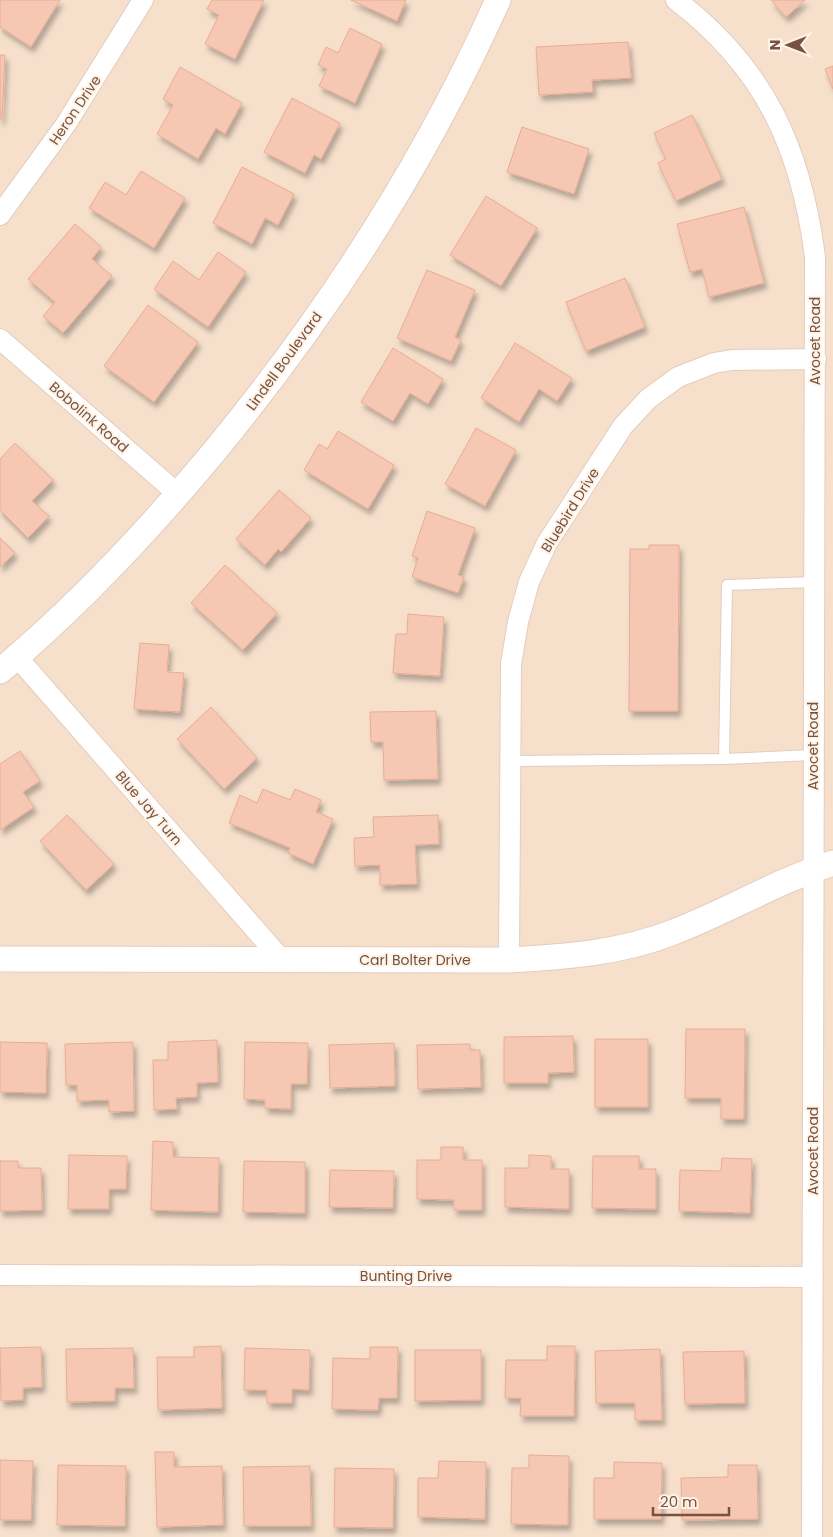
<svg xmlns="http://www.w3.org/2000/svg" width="833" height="1537" font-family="Poppins,sans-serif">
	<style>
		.residential { fill: #f6e0cc }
		.building { fill: #f6c8b3; stroke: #e9ac92; filter: url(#shadow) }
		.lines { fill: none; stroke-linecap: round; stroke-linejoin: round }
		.service-casing { stroke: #e4ccbc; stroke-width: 12 }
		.minor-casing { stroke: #e4ccbc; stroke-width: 22 }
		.tertiary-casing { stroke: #e4ccbc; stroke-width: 27 }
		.service { stroke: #fff; stroke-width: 10 }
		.minor { stroke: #fff; stroke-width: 20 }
		.tertiary { stroke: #fff; stroke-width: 25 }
		.labels { text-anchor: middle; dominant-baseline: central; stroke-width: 4; stroke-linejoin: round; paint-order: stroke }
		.street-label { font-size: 14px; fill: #755244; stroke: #fff3e6 }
	</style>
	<defs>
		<filter id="shadow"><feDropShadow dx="3" dy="5.5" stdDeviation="2.5" flood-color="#0004"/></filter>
	</defs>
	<rect width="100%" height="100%" fill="#feefde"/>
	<path class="residential" d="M0 0H833V1537H0Z"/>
	<path class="building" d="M0 0H60L31 47 0 27Z
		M212 0H264L235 59 205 44 219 15 207 9Z
		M351 0H406L397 21Z
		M771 0H805L786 17Z
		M350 28 382 44 355 103 319 86 327 69 318 65 326 47 338 53Z
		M628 42 631 78 592 80 593 92 539 95 536 47Z
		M0 55H5L2 119H0Z
		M833 66V89L825 69Z
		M180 67 242 103 225 134 216 128 198 159 157 134 173 105 163 99Z
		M292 98 340 123 321 159 314 155 305 173 264 152Z
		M692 115 722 179 676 201 658 163 666 159 654 133Z
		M522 127 589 149 574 194 507 172Z
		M242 167 294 194 278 225 265 218 252 244 213 223Z
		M141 171 185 198 154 248 89 208 105 182 126 195Z
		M486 196 537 228 501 286 450 255Z
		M744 207 764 283 709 297 702 269 690 272 677 224Z
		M75 224 101 247 92 259 112 276 63 333 43 316 55 302 28 279Z
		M218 252 246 272 208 327 154 289 173 261 199 280Z
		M427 270 475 290 455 337 461 340 451 361 397 338Z
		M625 278 645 327 586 351 566 302Z
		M148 305 198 342 154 402 104 366Z
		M515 343 572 378 557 401 539 389 519 422 481 398Z
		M393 348 443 379 428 404 410 393 393 421 361 402Z
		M476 428 516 450 485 506 445 484Z
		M338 431 394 465 368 509 304 470 319 444 327 449Z
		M15 443 53 480 32 501 49 516 28 538 0 510V459Z
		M279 490 311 518 281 552 278 549 265 565 236 539Z
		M427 511 475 528 458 575 464 577 458 593 412 577 418 558 412 556Z
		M0 538 15 553 0 567Z
		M649 545H679L678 711H629L630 549H649Z
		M225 565 277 613 243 650 191 603Z
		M408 614 444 617 440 676 393 673 396 634H407Z
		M140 643 169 645 167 672 184 673 180 712 134 709Z
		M211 707 257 758 224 789 177 739Z
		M436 711 438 779 384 780 383 742H371L370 712Z
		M20 751 40 781 23 792 34 807 0 830V764Z
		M263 789 290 800 295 789 321 800 316 812 333 819 313 864 288 853 290 848 229 823 240 795 257 803Z
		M67 815 114 864 86 890 40 841Z
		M438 815 439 844 415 845 417 884 380 885V865L355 866 354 838 374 837 373 817Z
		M686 1029H745L744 1119H721V1098H685Z
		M573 1036 574 1072 548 1073V1083H504V1037Z
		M595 1039H648V1107H595Z
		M217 1040 218 1082 197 1083V1097L176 1098 177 1109 154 1110 153 1060H168V1042Z
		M0 1042 47 1043 46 1093 0 1092Z
		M133 1042 134 1111 109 1112V1100L77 1101V1085H66L65 1044Z
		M245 1042 308 1043 307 1084H291V1109L265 1108V1100L244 1099Z
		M394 1043 395 1086 330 1088 329 1045Z
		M470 1044V1050H480L481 1087 418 1089 417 1045Z
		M153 1141 173 1142V1157L219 1158 218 1212 151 1210Z
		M441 1147H463V1160H482V1210H454V1200L417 1199V1160H441Z
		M69 1155 127 1156 126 1189H109V1209H68Z
		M529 1155 551 1156V1169H569V1209L505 1207V1168H529Z
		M593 1156H639V1169H656V1209L592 1208Z
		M722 1158 752 1159 750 1213 679 1211 680 1170 721 1171Z
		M0 1161H18V1168H41L42 1210 0 1211Z
		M244 1161 305 1162V1213L243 1212Z
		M330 1170 394 1171 393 1208 329 1207Z
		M221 1346 222 1408 158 1410 157 1357H194V1347Z
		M547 1346H575L574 1416H520L521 1398H505L506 1360H547Z
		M41 1347 42 1387 23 1388V1400L1 1401 0 1348Z
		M370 1347H398L397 1398H379L378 1410 332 1409 333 1358 370 1359Z
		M133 1348 134 1388H115V1401L67 1402 66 1349Z
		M245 1348 310 1350 309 1390 292 1389V1403H267V1390H244Z
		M660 1349 662 1420H635V1403H596L595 1351Z
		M415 1350H481V1400L415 1401Z
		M744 1351 745 1403 685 1404 683 1352Z
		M155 1452H174V1467L222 1466 223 1525 157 1527Z
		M529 1455 569 1456 568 1525 511 1524 512 1468H529Z
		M0 1460 33 1461 31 1520H0Z
		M439 1461 486 1462 485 1519 418 1517V1478H438Z
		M614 1462 662 1463 661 1519H594V1478H614Z
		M58 1465 126 1466 125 1526 57 1525Z
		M728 1465H757L758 1519 682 1520 681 1478 728 1477Z
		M310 1466 311 1526H244L243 1467Z
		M335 1468 394 1469 393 1528 334 1527Z"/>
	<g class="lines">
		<defs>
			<path id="service" d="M724 759 727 585 814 582
				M511 761 724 759 813 755"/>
			<path id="minor" d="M676 0C765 68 801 148 815 257L812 1537
				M0 215 66 124 143 0
				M0 339 179 495
				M17 657 282 960
				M509 960 511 664 518 622 529 582 547 543 623 426 648 399 678 377 714 363 732 360 816 359
				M0 1275 813 1277"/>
			<path id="tertiary" d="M0 671C78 606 148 531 213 453 326 316 425 163 498 0
				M0 959 509 960C564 957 620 953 671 933 726 912 777 881 833 863"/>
		</defs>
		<use href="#service" class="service-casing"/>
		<use href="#minor" class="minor-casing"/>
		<use href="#tertiary" class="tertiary-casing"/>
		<use href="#service" class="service"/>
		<use href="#minor" class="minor"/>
		<use href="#tertiary" class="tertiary"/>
	</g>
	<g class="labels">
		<g class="street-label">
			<text transform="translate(75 110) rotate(-56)">Heron Drive</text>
			<text transform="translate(815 341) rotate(-90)">Avocet Road</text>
			<text transform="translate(284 361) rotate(-54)">Lindell Boulevard</text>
			<text transform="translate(89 417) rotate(41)">Bobolink Road</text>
			<text transform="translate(570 510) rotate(-58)">Bluebird Drive</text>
			<text transform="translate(813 746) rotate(-90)">Avocet Road</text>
			<text transform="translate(149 808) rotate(49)">Blue Jay Turn</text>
			<text x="415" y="960">Carl Bolter Drive</text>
			<text transform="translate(813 1151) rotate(-90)">Avocet Road</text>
			<text x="406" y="1276">Bunting Drive</text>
		</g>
	</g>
	<g transform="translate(788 45) rotate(270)" stroke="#fff3e6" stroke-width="4" paint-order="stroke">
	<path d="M0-4L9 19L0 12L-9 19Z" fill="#755244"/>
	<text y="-8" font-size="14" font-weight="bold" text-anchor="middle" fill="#755244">N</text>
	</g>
	<path d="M653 1507v8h76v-8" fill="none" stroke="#755244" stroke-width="2.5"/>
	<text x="660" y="1507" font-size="15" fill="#755244" stroke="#fff3e6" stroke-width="4" paint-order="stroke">20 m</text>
</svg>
